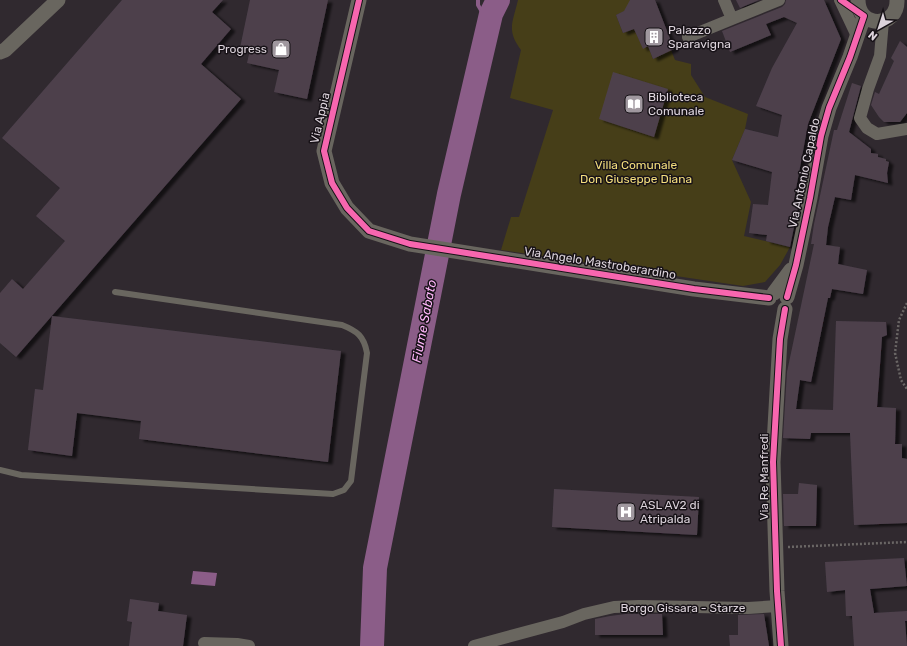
<svg xmlns="http://www.w3.org/2000/svg" width="907" height="646" font-family="Rubik,sans-serif">
	<style>
		.green { fill: #463e18 }
		.water { fill: #8b5d88 }
		.lines { fill: none; stroke-linecap: round; stroke-linejoin: round }
		.stream { stroke: #8b5d88; stroke-width: 4 }
		.river { stroke: #8b5d88; stroke-width: 24 }
		.building { fill: #4d404c; filter: url(#shadow) }
		.path { stroke: #6a6665; stroke-width: 2.5; stroke-dasharray: 2 2; stroke-linecap: butt }
		.service { stroke: #69665f; stroke-width: 6 }
		.minor { stroke: #69665f; stroke-width: 12 }
		.tertiary { stroke: #69665f; stroke-width: 15 }
		.cycleway-casing { stroke: #171217; stroke-width: 8 }
		.cycleway { stroke: #f766af; stroke-width: 6 }
		.labels { text-anchor: middle; dominant-baseline: central; stroke-width: 3; stroke-linejoin: round; paint-order: stroke }
		.poi-label { font-size: 12px; fill: #dcd3db; stroke: #171217; text-anchor: start }
		.street-label { font-size: 12px; fill: #dcd3db; stroke: #171217 }
		.park-label { font-size: 12px; fill: #f4de7d; stroke: #171217 }
		.water-label { font-size: 13px; font-style: italic; fill: #feb5f9; stroke: #171217 }
	</style>
	<defs>
		<filter id="shadow"><feDropShadow dx="4.5" dy="2.5" stdDeviation="1" flood-color="#0009"/></filter>
	</defs>
	<rect width="100%" height="100%" fill="#30292f"/>
	<path class="green" d="M518 0H630L629 9 616 15 623 33 634 29 643 48 648 46 653 59 671 50 675 60 691 64V75L705 97 748 114 745 129 732 160 751 202 744 236 790 247 780 265 765 282 743 286 501 250 511 217H519L553 110 510 98 521 50C506 30 513 22 518 0Z"/>
	<path class="water" d="M193 571 217 573 215 586 191 584Z"/>
	<g class="lines">
		<path class="stream" d="M478 0V5L485 17 488 26"/>
		<path class="river" d="M372 646 375 568 449 194 491 14 498 0"/>
	</g>
	<path class="building" d="M122 0H223L212 12 231 29 201 64 241 99 16 357 0 343V293L12 279 23 289 65 241 36 216 60 188 2 138Z
		M250 0H328L307 99 274 92 279 70 247 63 250 50 240 48Z
		M630 0H655L674 49 653 59 648 46 643 49 634 29 623 33 616 15 624 11Z
		M736 0H759L740 8Z
		M786 0H824L841 39 808 124 793 205 798 207 790 247 766 241 767 235 749 233 753 204 768 205 772 172 732 160 745 129 778 137 782 115 756 106 772 68 797 23 784 17 766 24 771 35 730 52 722 31 782 7 785 4Z
		M900 41 907 47V113L900 122H884L879 117 871 105 875 92 879 94 894 61 891 58Z
		M613 72 668 89 654 137 599 119Z
		M852 83 861 86 849 132 871 149V153L878 154V157L886 159V161L889 162 887 173 888 183 855 175 851 200 835 197 828 227 826 245 840 247 838 264 867 270 863 294 832 289 830 298H828L811 382 800 380 796 409 833 410 836 321 886 322 887 335 882 337 877 407 896 408 895 444H902V458L907 459V523L854 525 850 433H811L810 439 783 438 787 372 814 244H811L814 224 834 130H837Z
		M52 316 341 351 328 462 139 439 141 421 77 413 72 456 28 450 35 389 43 390Z
		M799 483 817 485 816 526H784L783 494H798Z
		M554 489 699 497 697 535 552 527Z
		M904 558 907 586 870 589 874 613 907 611V621H905L907 646H854L852 616H846L845 590 827 592 825 562Z
		M130 599 159 603 158 611 187 615 183 646H129L132 622 127 621Z
		M626 614H662L663 635H595V619L610 616Z
		M764 614 769 646H730L729 635H738V615Z"/>
	<g class="lines">
		<path class="path" d="M907 303 899 320 895 353 901 380 907 389
			M788 547 907 542"/>
		<path class="service" d="M0 470 21 475 333 494 344 490 351 481 367 353C364 336 357 331 342 325L115 292"/>
		<path class="minor" d="M724 0 732 19 779 0
			M840 0 857 36
			M883 21 880 56 868 89 860 118 867 128 877 134 907 129
			M688 37 732 19
			M204 643 237 644 249 646
			M474 646 563 622 584 614 614 607 639 606 748 608 778 606"/>
		<path class="tertiary" d="M359 0 324 151 332 183 347 208 369 231 410 244 694 289 769 298
			M858 0C858 29 898 28 897 0
			M0 52 5 50 58 0
			M774 293 791 270
			M787 297 796 265 810 198 821 136 829 108 850 57 864 16
			M781 646 777 591 773 462 780 339 785 309"/>
		<defs>
			<path id="cycleway" d="M359 0 324 151 332 183 347 208 369 231 410 244 694 289 769 298
				M787 297 796 265 810 198 821 136 829 108 850 57 864 16 841 0
				M781 646 777 591 773 462 780 339 785 309"/>
		</defs>
		<use href="#cycleway" class="cycleway-casing"/>
		<use href="#cycleway" class="cycleway"/>
	</g>
	<defs>
		<symbol id="building-square" viewBox="-11 -11 22 22"><rect x="-9" y="-9" width="18" height="18" rx="4" fill="#a0989f" stroke="#171217"/><path d="M-4-6H4V6H1V3H-1V6H-4ZM-2.5-4.3h1.7v1.8h-1.7ZM.8-4.3h1.7v1.8H.8ZM-2.5-1h1.7V.8h-1.7ZM.8-1h1.7V.8H.8Z" fill="#fff"/></symbol>
		<symbol id="shop-square" viewBox="-11 -11 22 22"><rect x="-9" y="-9" width="18" height="18" rx="4" fill="#a0989f" stroke="#171217"/><path d="M-5-2.5h2.3a2.7 3.5 0 0 1 5.4 0H5L5.5 6h-11ZM-1.5-2.5h3a1.5 2.3 0 0 0-3 0Z" fill="#fff"/></symbol>
		<symbol id="library-square" viewBox="-11 -11 22 22"><rect x="-9" y="-9" width="18" height="18" rx="4" fill="#a0989f" stroke="#171217"/><path d="M-6-4Q-3-5.5-.7-3.5V5Q-3 3-6 4ZM6-4Q3-5.5 .7-3.5V5Q3 3 6 4Z" fill="#fff"/></symbol>
		<symbol id="hospital-square" viewBox="-11 -11 22 22"><rect x="-9" y="-9" width="18" height="18" rx="4" fill="#a0989f" stroke="#171217"/><path d="M-5-5h3v3.5h4V-5h3V5h-3V1.5h-4V5h-3Z" fill="#fff"/></symbol>
	</defs>
	<g fill-rule="evenodd">
		<use href="#building-square" x="643" y="26" width="22" height="22"/>
		<use href="#shop-square" x="270" y="38" width="22" height="22"/>
		<use href="#library-square" x="623" y="93" width="22" height="22"/>
		<use href="#hospital-square" x="615" y="501" width="22" height="22"/>
	</g>
	<g class="labels">
		<g class="poi-label">
			<text x="668" y="30">Palazzo<tspan x="668" dy="14">Sparavigna</tspan></text>
			<text x="267" y="49" text-anchor="end">Progress</text>
			<text x="648" y="97">Biblioteca<tspan x="648" dy="14">Comunale</tspan></text>
			<text x="640" y="505">ASL AV2 di<tspan x="640" dy="14">Atripalda</tspan></text>
		</g>
		<g class="street-label">
			<text transform="translate(320 118) rotate(-77)">Via Appia</text>
			<text transform="translate(804 173) rotate(-78)">Via Antonio Capaldo</text>
			<text transform="translate(600 263) rotate(9)">Via Angelo Mastroberardino</text>
			<text transform="translate(764 477) rotate(-90)">Via Re Manfredi</text>
			<text x="683" y="608">Borgo Gissara - Starze</text>
		</g>
		<g class="park-label">
			<text x="636" y="165">Villa Comunale<tspan x="636" dy="14">Don Giuseppe Diana</tspan></text>
		</g>
		<g class="water-label">
			<text transform="translate(424 321) rotate(-79)">Fiume Sabato</text>
		</g>
	</g>
	<g transform="translate(879 28) rotate(219)" stroke="#171217" stroke-width="3" paint-order="stroke">
	<path d="M0-3L7 15L0 10L-7 15Z" fill="#dcd3db"/>
	<text y="-6" font-size="11" font-weight="bold" text-anchor="middle" fill="#dcd3db">N</text>
	</g>
</svg>
